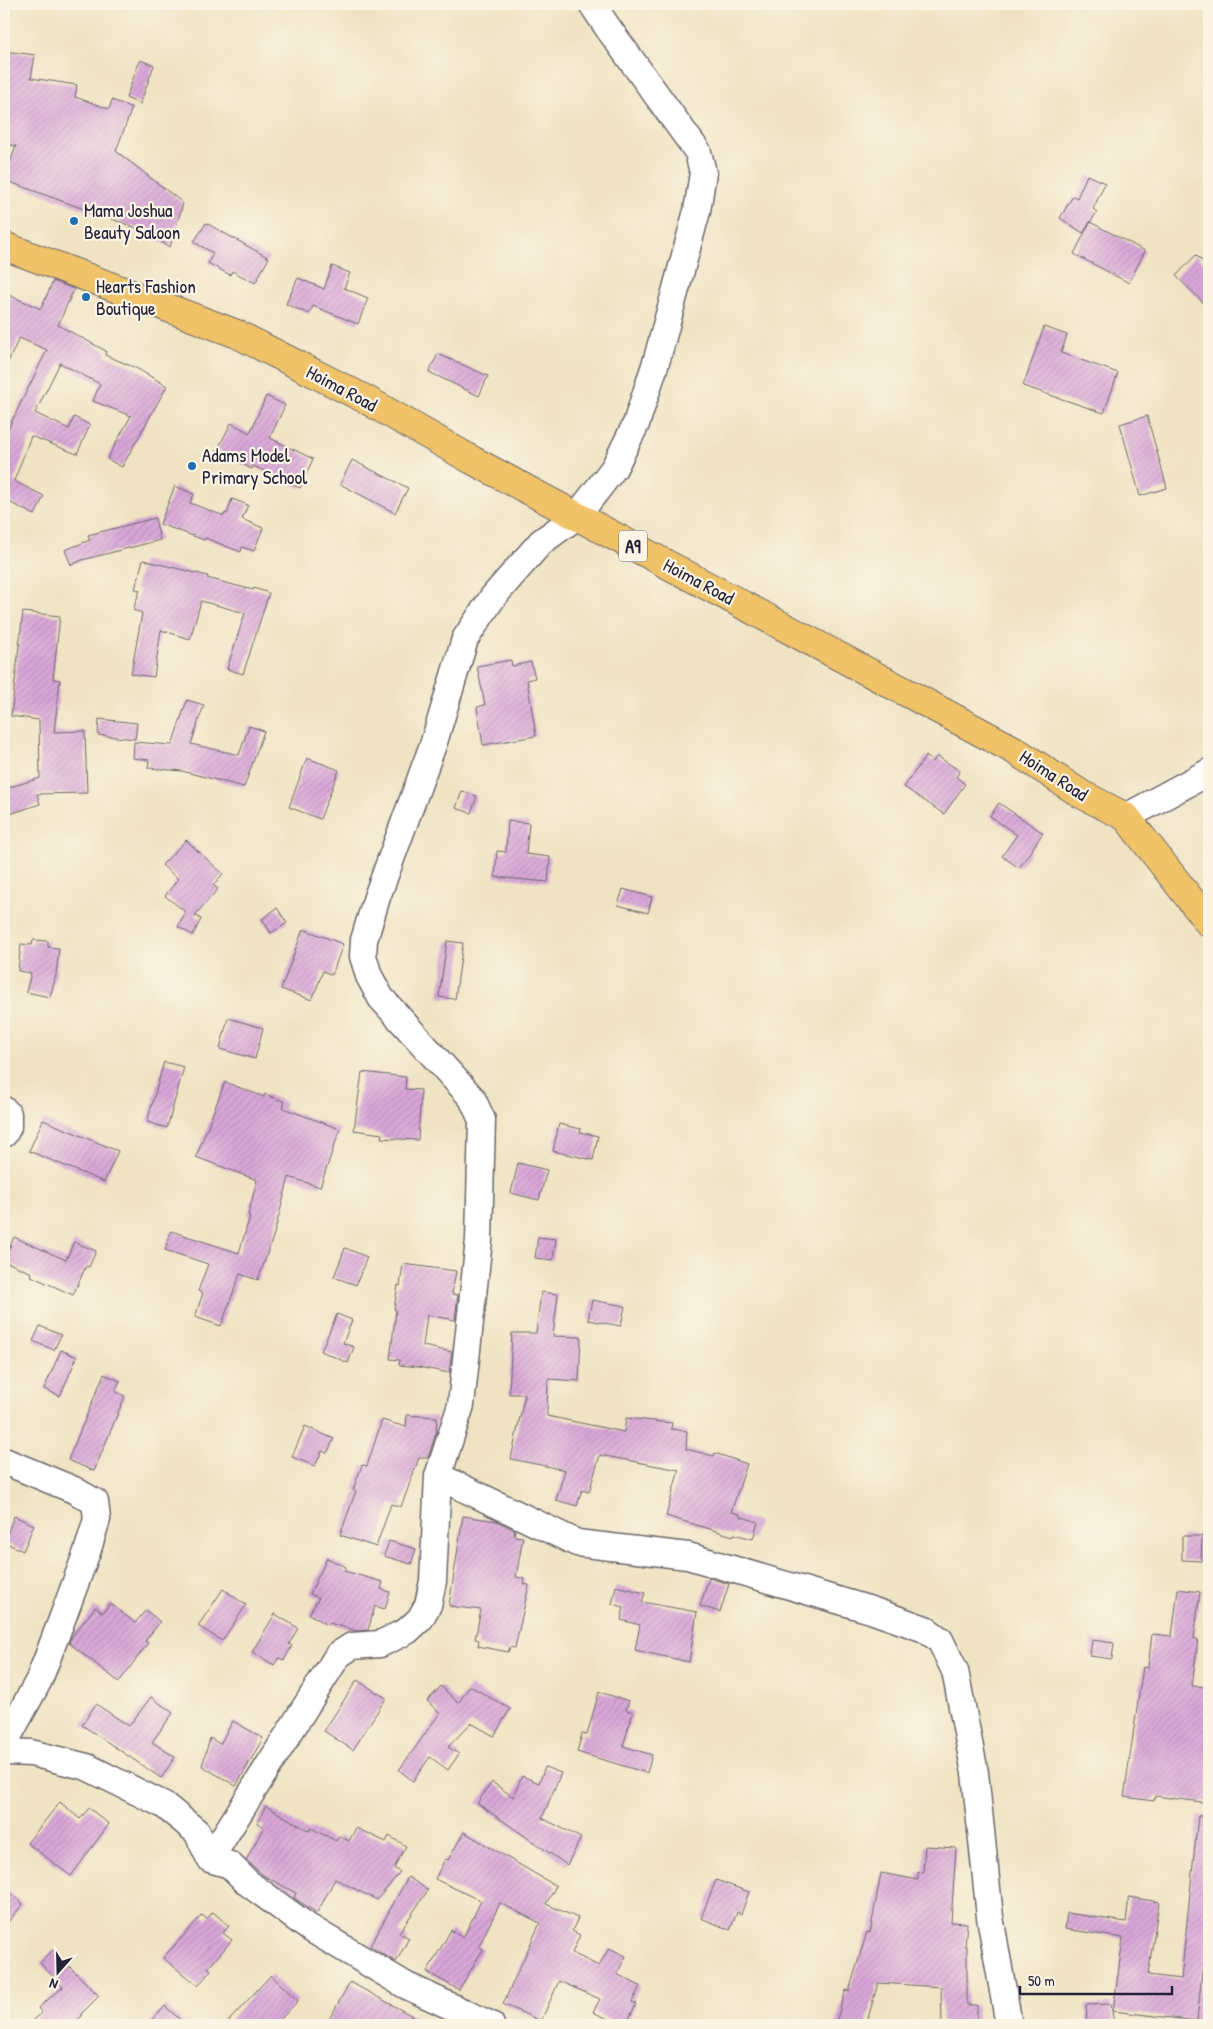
<svg xmlns="http://www.w3.org/2000/svg" width="1213" height="2029" font-family="'Patrick Hand',sans-serif">
	<style>
		.building { fill: url(#building-hatch) }
		.lines { fill: none; stroke-linecap: round; stroke-linejoin: round }
		.minor-casing { stroke: #6a666b; stroke-width: 29 }
		.major-casing { stroke: #6a666b; stroke-width: 30 }
		.minor { stroke: #fff; stroke-width: 26 }
		.major { stroke: #f0c369; stroke-width: 28 }
		.poi-dot { fill: #1f6fb2; stroke: #fcf5e5; stroke-width: 2 }
		.labels { text-anchor: middle; dominant-baseline: central; stroke-width: 4.5; stroke-linejoin: round; paint-order: stroke }
		.shield { fill: #fcf5e5; stroke: #63616e; stroke-width: 1 }
		.shield-label { font-size: 18px; font-weight: bold; fill: #22223b }
		.poi-label { font-size: 19px; fill: #22223b; stroke: #fcf5e5; text-anchor: start }
		.street-label { font-size: 19px; fill: #22223b; stroke: #fcf5e5 }
	</style>
	<defs>
		<pattern id="building-hatch" width="6" height="6" patternUnits="userSpaceOnUse" patternTransform="scale(1.25)"><rect width="6" height="6" fill="#d9a7d8"/><path d="M-1 1l2-2M0 6l6-6M5 7l2-2" fill="none" stroke="#ba8fba"/></pattern>
	</defs>
	<rect width="100%" height="100%" fill="#fcf5e5"/>
	<filter id="ink" filterUnits="userSpaceOnUse"><feTurbulence type="fractalNoise" baseFrequency=".02" numOctaves="2"/><feDisplacementMap in="SourceGraphic" scale="10" xChannelSelector="R" yChannelSelector="G"/><feConvolveMatrix kernelMatrix="1 2 1 2 8 2 1 2 1" color-interpolation-filters="sRGB"/></filter>
	<filter id="wash" filterUnits="userSpaceOnUse"><feTurbulence type="fractalNoise" baseFrequency=".0096" numOctaves="4" result="noise"/><feDisplacementMap in="SourceGraphic" scale="20" xChannelSelector="R" yChannelSelector="G"/><feGaussianBlur stdDeviation="1.12" result="paint"/><feColorMatrix in="noise" values="0 0 0 0 0 0 0 0 0 0 0 0 0 0 0 0 0 1.4 0 .05"/><feComposite in="paint" operator="in"/></filter>
	<g filter="url(#wash)">
		<rect width="100%" height="100%" fill="#f0e3c3"/>
		<g id="blocks">
			<path class="building" d="M4 51 35 55 31 78 77 85 75 97 109 109 112 100 132 108 116 151 183 203 170 247 152 237 153 234 4 180 16 146 4 144Z
				M140 60 154 65 140 104 126 98Z
				M1087 175 1105 183 1093 209 1097 212 1083 233 1060 218 1073 196 1077 198Z
				M1090 222 1145 251 1129 283 1074 254Z
				M206 223 269 258 255 283 232 271 230 275 208 263 213 253 194 242Z
				M1196 255 1209 268V308L1176 276Z
				M332 266 350 273 344 288 368 298 358 324 313 306 309 314 286 304 298 278 324 289Z
				M53 281 74 289 58 325 106 351 105 355 136 368 167 386 122 467 107 459 131 416 93 401 100 384 60 363 35 413 69 429 74 417 90 425 77 454 31 436 14 481 44 496 35 515 7 501 4 502V437L47 350 19 338 4 371V293L41 309Z
				M1044 327 1067 335 1061 353 1118 373 1104 413 1023 386Z
				M438 354 488 376 479 396 429 372Z
				M266 396 285 405 270 438 313 459 300 488 253 466 252 469 217 451 231 423 250 433Z
				M1147 416 1167 488 1140 496 1120 424Z
				M352 460 408 488 395 513 340 484Z
				M175 486 194 494 190 503 224 516 225 513 227 514 232 499 248 505 242 519 263 528 254 551 242 547 241 552 205 538 204 540 160 524Z
				M155 518 160 540 82 560 71 565 65 550 90 540 88 535Z
				M143 560 208 576 207 578 253 590 254 588 269 593 243 674 227 669 245 613 201 601 190 639 161 630 154 677 131 674 142 613 133 610 140 590 135 589Z
				M23 612 60 616 53 679 60 680 54 732 85 731 87 793 37 794 40 804 10 814 4 795V789L40 778 39 720 11 716Z
				M511 660 512 666 531 662 535 678 527 680 536 736 483 745 477 707 485 705 477 666Z
				M187 700 204 705 191 744 239 755 249 726 264 731 244 787 182 771 148 768 149 760 133 758 134 742 172 745Z
				M99 719 137 723 135 739 98 735Z
				M926 756 933 762 937 756 960 771 956 777 965 784 944 814 904 787Z
				M307 758 339 770 320 819 289 807Z
				M462 791 477 796 471 813 456 808Z
				M999 803 1043 833 1019 868 1002 856 1017 835 990 816Z
				M508 821 529 823 526 854 550 857 548 882 495 877 497 851 506 852Z
				M186 840 223 874 213 885 218 889 195 915 201 919 193 935 178 927 186 912 165 896 178 879 162 865Z
				M623 889 652 897 648 913 618 905Z
				M277 908 287 923 271 933 262 919Z
				M303 929 343 944 332 975 323 971 312 1000 281 989Z
				M33 940 48 941V947L59 948 56 975 50 997 26 992 31 973 18 971 21 944 32 945Z
				M447 941 463 943 455 999 439 997Z
				M228 1018 263 1028 255 1059 220 1049Z
				M164 1062 184 1067 167 1128 147 1122Z
				M362 1072 406 1077 405 1089 421 1090 418 1140 381 1138 382 1134 354 1130Z
				M225 1082 264 1097 265 1094 285 1102 283 1108 340 1129 320 1187 289 1177 274 1234 258 1280 240 1274 221 1326 195 1317 203 1293 198 1291 208 1264 165 1250 171 1231 239 1253 250 1216 248 1215 257 1180 196 1157Z
				M43 1120 118 1151 104 1182 29 1151Z
				M559 1124 581 1129 580 1132 598 1136 593 1160 553 1151Z
				M518 1163 547 1170 539 1200 511 1193Z
				M14 1237 66 1260 74 1242 96 1251 89 1267 86 1266 73 1295 31 1276 32 1273 4 1261Z
				M538 1237 556 1239 553 1260 535 1258Z
				M345 1248 367 1257 356 1285 334 1277Z
				M403 1264 456 1271 452 1294 458 1295 455 1320 427 1315 423 1346 452 1352 449 1373 419 1367 399 1365 400 1360 390 1359 396 1310 394 1309 398 1285 400 1286Z
				M541 1292 558 1294 553 1336 581 1337 579 1381 548 1379 547 1416 624 1432 626 1418 672 1423 671 1429 687 1431 686 1449 714 1456 715 1453 747 1464 731 1512 740 1514 739 1516 758 1522 753 1539 734 1534 733 1536 666 1516 679 1470 600 1455 589 1492 582 1490 577 1506 556 1500 565 1470 511 1459 525 1394H509L512 1333H536Z
				M592 1300 625 1306 621 1326 588 1320Z
				M337 1314 352 1320 343 1343 354 1347 348 1363 321 1351Z
				M40 1326 61 1335 54 1350 33 1341Z
				M61 1350 77 1357 60 1396 44 1389Z
				M104 1374 120 1381 115 1391 125 1396 94 1471 68 1460Z
				M407 1415 437 1417 436 1433 428 1458H419L401 1507 391 1504 376 1547 340 1535 356 1491 353 1490 362 1465 367 1466 382 1420 406 1427Z
				M305 1426 334 1439 327 1453 322 1451 315 1466 292 1457Z
				M14 1516 34 1525 23 1551 4 1542Z
				M463 1516 497 1521 515 1530 514 1536 523 1537 516 1577 525 1579 524 1584 529 1585 515 1648 510 1647 508 1652 478 1646 479 1640 475 1639 481 1610 449 1606Z
				M1182 1536H1202L1201 1561 1182 1560Z
				M389 1541 416 1549 411 1564 384 1556Z
				M327 1558 346 1567 344 1571 383 1582 381 1589 390 1592 385 1609 375 1606 368 1630 357 1631 329 1623 328 1625 309 1614 319 1598 310 1594Z
				M709 1578 729 1584 720 1612 700 1606Z
				M616 1586 645 1593 642 1602 697 1612 689 1662 635 1650 640 1625 621 1620 624 1607 612 1604Z
				M223 1589 246 1605 222 1641 198 1626Z
				M1178 1589 1200 1592 1194 1639H1198L1192 1686 1209 1687V1803L1155 1796 1154 1801 1124 1797 1143 1667 1148 1668 1152 1634 1172 1636Z
				M110 1603 135 1623 146 1610 160 1622 145 1641 148 1643 119 1682 69 1643 71 1638 95 1607 103 1613Z
				M275 1614 298 1628 289 1644 292 1646 284 1660 279 1658 274 1665 252 1652Z
				M1092 1640 1114 1643 1112 1659 1090 1656Z
				M357 1680 386 1698 353 1750 324 1731Z
				M441 1686 458 1703 470 1686 510 1709 494 1736 471 1723 448 1747 459 1754 448 1770 430 1757 413 1781 399 1770 440 1713 427 1701Z
				M599 1692 629 1701 626 1710 633 1712 623 1746 652 1755 647 1773 577 1752 582 1734 587 1735Z
				M151 1697 173 1713 152 1742 175 1757 161 1778 82 1725 96 1704 129 1726Z
				M233 1721 263 1738 236 1786 202 1766 210 1738 220 1744Z
				M545 1767 561 1773 542 1818 581 1838 567 1865 477 1803 492 1782 513 1797 522 1776 539 1783Z
				M60 1802 80 1819 89 1808 109 1824 71 1876 27 1843Z
				M266 1806 309 1831 311 1828 336 1841 339 1836 349 1841 356 1828 386 1842 389 1836 406 1846 394 1868 400 1872 377 1900 335 1879 317 1913 294 1898 296 1893 263 1875 246 1860 264 1827 257 1823Z
				M1198 1816H1209V1961L1208 1972H1202L1197 2021 1113 2011 1123 1938 1065 1929 1067 1913 1126 1922 1129 1897 1159 1902 1148 1975 1181 1979Z
				M464 1832 556 1886 546 1904 578 1918 572 1931 580 1935 572 1953 599 1966 609 1948 626 1956 617 1974 640 1986 632 2002 636 2004 626 2025H621L593 2012 600 1999 559 1981 541 2021 503 2004 540 1923 500 1903 479 1946 483 1949 459 1990 427 1972 451 1930 463 1938 481 1901 435 1879 445 1859 448 1860Z
				M925 1846 956 1848 951 1922 967 1923 965 1946H967V2005H977V2022L968 2023V2025H942L941 1987 878 1983 866 2025H835L846 1990 849 1991 867 1932 870 1933 881 1873 918 1880V1872L923 1873Z
				M408 1877 428 1890 399 1933 409 1938 396 1962 370 1946Z
				M716 1880 749 1892 741 1914 737 1912 730 1930 701 1918Z
				M4 1888 23 1904 4 1927Z
				M213 1912 229 1926 223 1933 232 1940 208 1968 211 1970 198 1986 163 1958 202 1915 207 1919Z
				M53 1950 99 1996 81 2014 82 2016 72 2025H28L42 2013 38 2008 63 1987 40 1963Z
				M271 1975 298 2001 275 2025H225Z
				M350 1982 429 2025H326Z
				M1111 2004 1114 2025H1087L1086 2005Z
				M165 2006 186 2025H147Z"/>
		</g>
	</g>
	<g filter="url(#ink)">
		<use href="#blocks" fill-opacity="0" stroke="#6a666b" stroke-width="1"/>
		<g class="lines">
			<defs>
				<path id="minor" d="M1126 817 1209 772
					M4 1110 8 1114V1127L4 1134
					M4 1461 74 1490 95 1502 97 1519 88 1549 64 1614 39 1680 4 1744
					M438 1476 577 1543 688 1556 871 1610 925 1629 940 1640 955 1671 975 1773 990 1917 1009 2025
					M4 1752 31 1753 87 1767 164 1805 197 1832 210 1859 230 1865 248 1883 308 1927 405 1985 491 2025
					M210 1859 338 1655 352 1646 380 1644 407 1631 420 1619 428 1605 433 1581 438 1476 461 1405 479 1240 482 1120 472 1098 381 998 369 976 363 956 364 940 377 897 434 742 465 639 493 597 541 542 577 516 614 468 636 424 657 359 697 211 703 173 698 152 608 28 592 4"/>
				<path id="major" d="M4 246 237 334 365 399 472 460 1014 750 1081 794 1126 817 1209 923"/>
			</defs>
			<use href="#minor" class="minor-casing"/>
			<use href="#major" class="major-casing"/>
			<use href="#minor" class="minor"/>
			<use href="#major" class="major"/>
		</g>
	</g>
	<g class="poi-dot">
		<circle cx="74" cy="221" r="5"/>
		<circle cx="86" cy="297" r="5"/>
		<circle cx="192" cy="466" r="5"/>
	</g>
	<g class="labels">
		<rect class="shield" x="619" y="530.5" width="28" height="31" rx="4"/>
		<g class="shield-label">
			<text x="633" y="546">A9</text>
		</g>
		<g class="poi-label">
			<text x="84" y="210">Mama Joshua<tspan x="84" dy="22">Beauty Saloon</tspan></text>
			<text x="96" y="286">Hearts Fashion<tspan x="96" dy="22">Boutique</tspan></text>
			<text x="202" y="455">Adams Model<tspan x="202" dy="22">Primary School</tspan></text>
		</g>
		<g class="street-label">
			<text transform="translate(342 388) rotate(28)">Hoima Road</text>
			<text transform="translate(699 581) rotate(28)">Hoima Road</text>
			<text transform="translate(1054 775) rotate(33)">Hoima Road</text>
		</g>
	</g>
	<rect width="1213" height="2029" fill="none" stroke="#fcf5e5" stroke-width="20"/>
	<g transform="translate(58 1972) rotate(200)" stroke="#fcf5e5" stroke-width="4" paint-order="stroke">
	<path d="M0-4L9 19L0 12L-9 19Z" fill="#22223b"/>
	<text y="-8" font-size="14" font-weight="bold" text-anchor="middle" fill="#22223b">N</text>
	</g>
	<path d="M1020 1986v8h152v-8" fill="none" stroke="#22223b" stroke-width="2.5"/>
	<text x="1028" y="1986" font-size="15" fill="#22223b" stroke="#fcf5e5" stroke-width="4" paint-order="stroke">50 m</text>
</svg>
